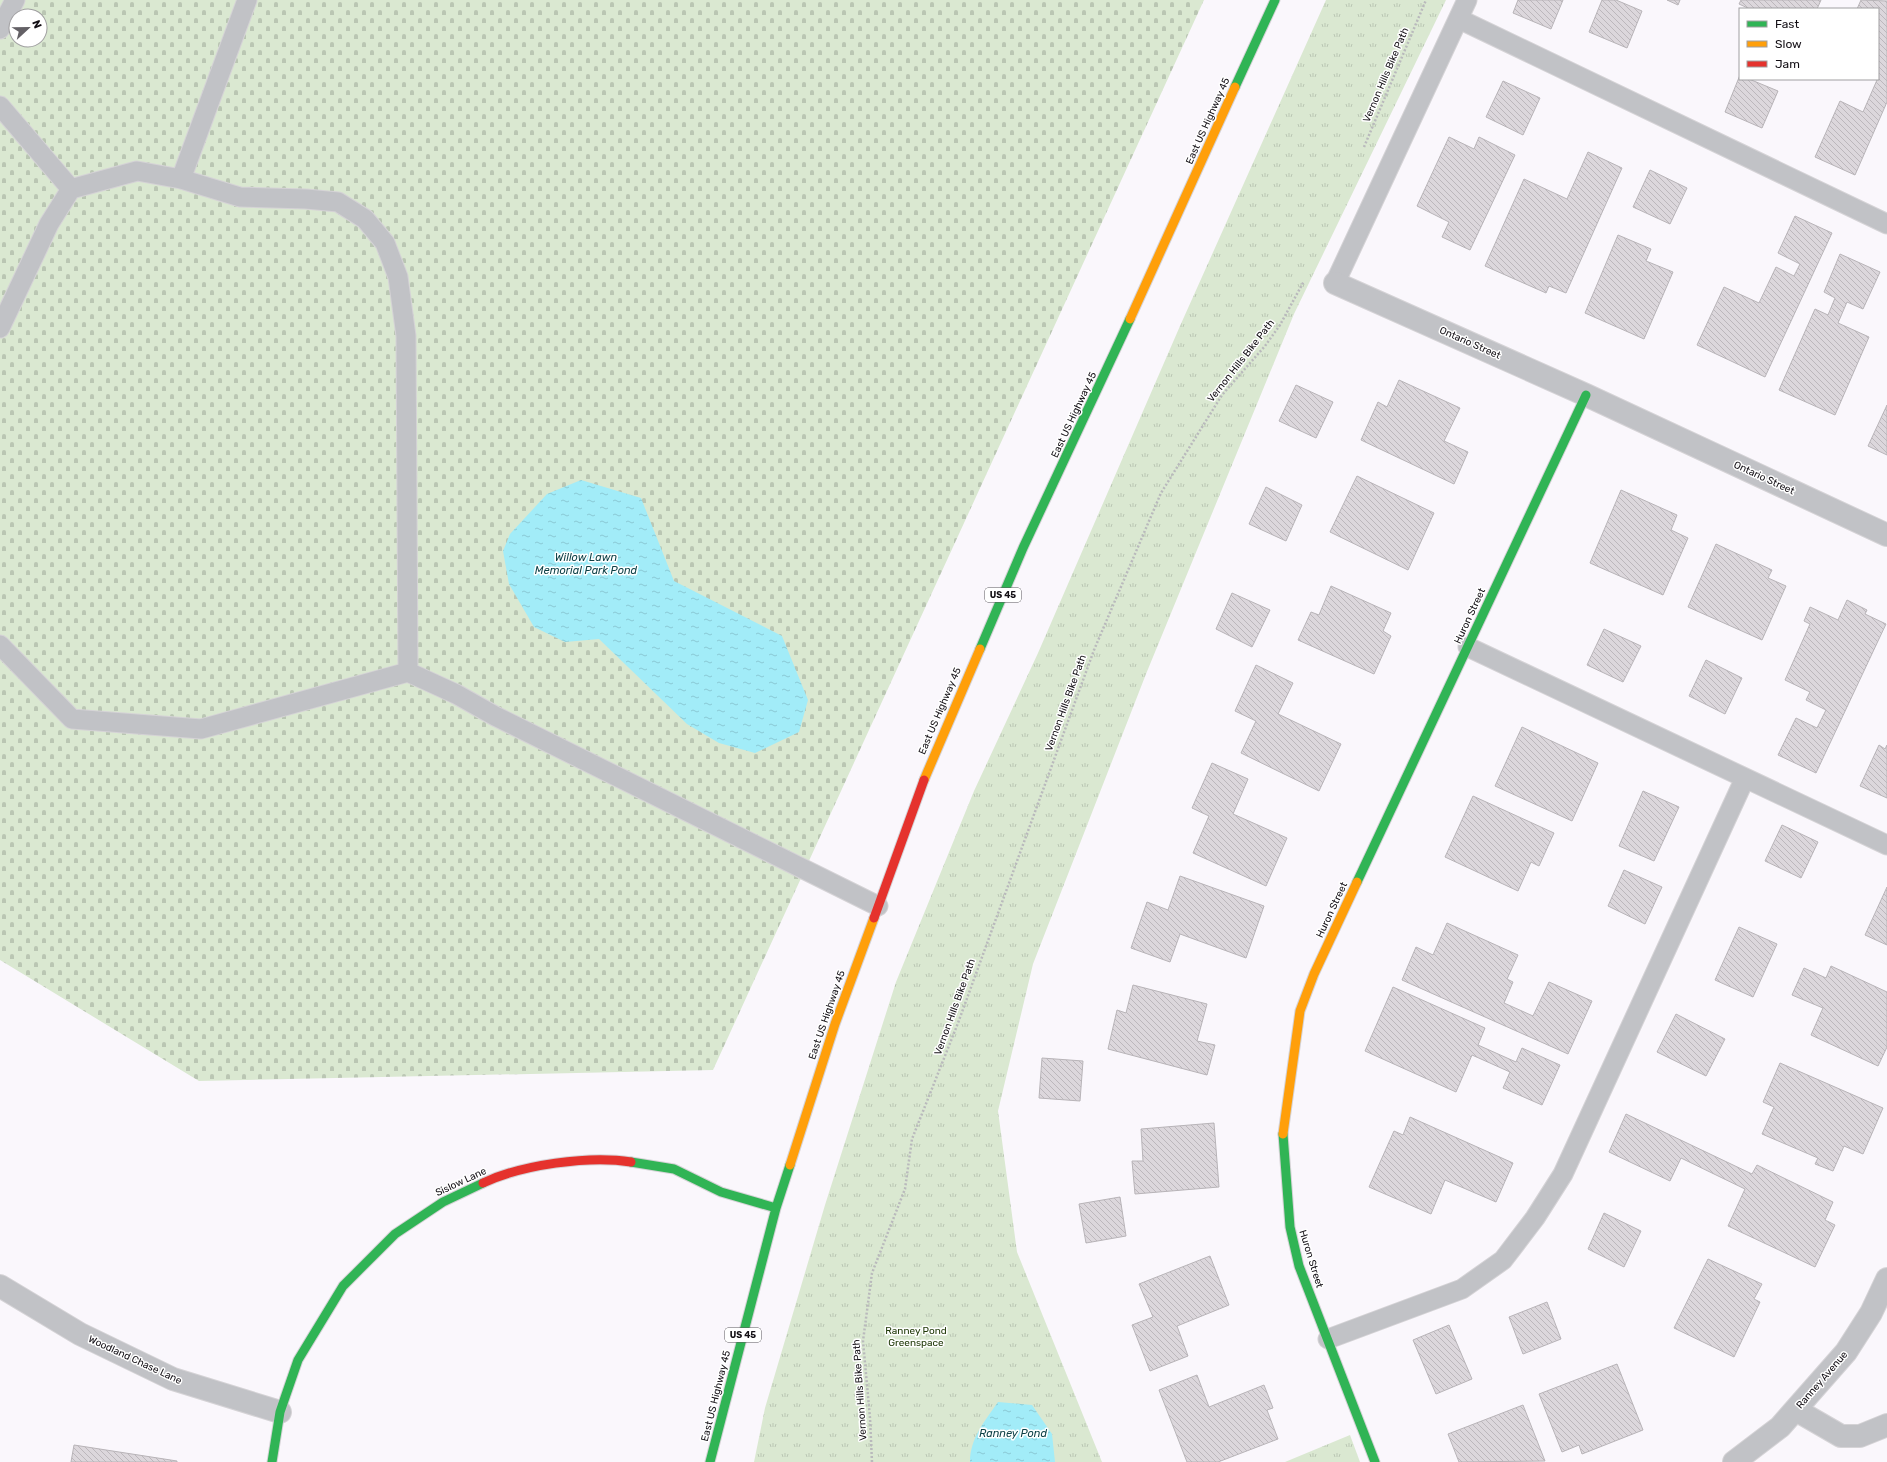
<svg xmlns="http://www.w3.org/2000/svg" width="1887" height="1462" font-family="Rubik,sans-serif">
	<style>
		.cemetery { fill: url(#cemetery-stones); fill-rule: evenodd }
		.park { fill: url(#park-tufts) }
		.water { fill: url(#water-ripples) }
		.building { fill: url(#building-back-hatch); stroke: #b8b4b8 }
		.lines { fill: none; stroke-linecap: round; stroke-linejoin: round }
		.lane-casing { stroke: #d5d3d6; stroke-width: 21 }
		.street-casing { stroke: #d5d3d6; stroke-width: 24 }
		.fast-casing { stroke: #d5d3d6; stroke-width: 11 }
		.slow-casing { stroke: #d5d3d6; stroke-width: 11 }
		.jam-casing { stroke: #d5d3d6; stroke-width: 11 }
		.path { stroke: #b9b9bc; stroke-width: 2.5; stroke-dasharray: 2 2; stroke-linecap: butt }
		.lane { stroke: #c1c2c6; stroke-width: 19 }
		.street { stroke: #c1c2c6; stroke-width: 22 }
		.fast { stroke: #30b455; stroke-width: 9 }
		.slow { stroke: #ff9f0a; stroke-width: 9 }
		.jam { stroke: #e5322d; stroke-width: 9 }
		.labels { text-anchor: middle; dominant-baseline: central; stroke-width: 3; stroke-linejoin: round; paint-order: stroke }
		.shield { fill: #fff; stroke: #59565a; stroke-width: 1 }
		.shield-label { font-size: 9px; font-weight: bold; fill: #120e14 }
		.street-label { font-size: 10px; fill: #120e14; stroke: #fff }
		.park-label { font-size: 10px; fill: #203908; stroke: #fff }
		.water-label { font-size: 11px; font-style: italic; fill: #0d4046; stroke: #fff }
	</style>
	<defs>
		<pattern id="cemetery-stones" width="16" height="16" patternUnits="userSpaceOnUse"><rect width="16" height="16" fill="#dae8d1"/><path d="M2 7V4a2 2 0 0 1 4 0v3zM10 15v-3a2 2 0 0 1 4 0v3z" fill="#bac6b3"/></pattern>
		<pattern id="park-tufts" width="24" height="20" patternUnits="userSpaceOnUse"><rect width="24" height="20" fill="#dae8d1"/><path d="M3 7l-1-3M5 7V3M7 7l1-3M15 17l-1-3M17 17v-4M19 17l1-3" fill="none" stroke="#bac6b3"/></pattern>
		<pattern id="water-ripples" width="26" height="14" patternUnits="userSpaceOnUse"><rect width="26" height="14" fill="#a2ecf8"/><path d="M2 4q2-2 4 0t4 0M15 11q2-2 4 0t4 0" fill="none" stroke="#8ac9d4"/></pattern>
		<pattern id="building-back-hatch" width="6" height="6" patternUnits="userSpaceOnUse"><rect width="6" height="6" fill="#dcd7dc"/><path d="M-1 5l2 2M0 0l6 6M5-1l2 2" fill="none" stroke="#bcb7bc"/></pattern>
	</defs>
	<rect width="100%" height="100%" fill="#faf7fc"/>
	<path class="cemetery" d="M0 0H1204L713 1070 199 1081 0 960ZM16 16H40V40H16Z"/>
	<path class="park" d="M1326 0H1446L1294 314 1146 674 1033 964 998 1111 1017 1252 1102 1462H754L765 1408 825 1205 896 982 974 791 1038 653 1180 326Z
		M1350 1435 1360 1462H1285Z"/>
	<path class="water" d="M581 480 641 498 674 581 782 636 808 700 799 732 755 753 719 743 687 724 599 639 565 642 534 627 509 584 503 551 510 534 547 494Z
		M998 1402 1032 1405 1052 1434 1055 1462H970C970 1438 985 1421 998 1402Z"/>
	<path class="building" d="M1518 0H1563L1551 29 1513 13Z
		M1602 0H1616L1642 11 1627 48 1589 32Z
		M1667 0H1680L1678 5Z
		M1741 0H1821L1817 9H1750L1739 4Z
		M1861 0 1887 1V102L1855 175 1815 157 1840 101 1863 112 1877 80 1876 79H1878V9H1857Z
		M1740 75V79H1749L1778 91 1762 128 1725 112Z
		M1503 81 1540 98 1523 135 1486 117Z
		M1449 137 1474 149 1479 137 1515 155 1470 250 1442 237 1449 222 1417 206Z
		M1588 152 1622 168 1566 293 1549 286 1546 293 1485 266 1524 179 1567 199Z
		M1650 170 1687 188 1670 224 1633 207Z
		M1795 216 1832 233 1765 377 1697 345 1724 287 1759 303 1776 267 1794 276 1800 264 1778 253Z
		M1618 235 1651 249 1646 261 1673 272 1644 339 1585 313Z
		M1840 254 1880 272 1863 309 1847 302 1838 323 1869 337 1835 415 1779 390 1815 309 1828 315 1835 298 1824 292Z
		M1399 380 1460 408 1444 441 1468 452 1454 484 1361 440 1378 402 1387 407Z
		M1296 385 1333 402 1316 438 1279 421Z
		M1887 405V455L1868 446Z
		M1357 476 1434 513 1408 570 1330 532Z
		M1266 487 1302 505 1286 541 1249 524Z
		M1621 490 1677 515 1671 530 1688 538 1663 595 1590 563Z
		M1716 544 1772 570 1768 578 1786 586 1762 640 1688 607Z
		M1331 586 1391 613 1383 631 1391 636 1374 674 1298 640 1311 612 1319 615Z
		M1232 593 1270 610 1252 647 1216 629Z
		M1847 600 1867 610 1865 614 1886 624 1816 773 1778 755 1796 718 1817 728 1826 710 1806 700 1810 692 1785 680 1810 624 1804 621 1810 607 1838 620Z
		M1604 629 1641 646 1623 682 1587 665Z
		M1706 660 1742 678 1725 714 1689 696Z
		M1256 665 1293 683 1278 714 1341 744 1319 791 1241 753 1256 721 1235 711Z
		M1522 727 1598 763 1572 821 1495 786Z
		M1879 745 1885 749 1887 745V798L1860 786Z
		M1212 763 1248 779 1233 814 1287 838 1266 886 1193 853 1209 816 1192 808Z
		M1643 791 1679 807 1654 861 1619 846Z
		M1473 796 1554 833 1539 866 1531 862 1518 891 1445 857Z
		M1782 825 1818 842 1801 878 1765 861Z
		M1624 870 1662 887 1645 924 1608 906Z
		M1180 876 1264 906 1246 958 1180 934 1170 962 1131 948 1147 902 1168 910Z
		M1887 887V945L1865 935Z
		M1447 923 1518 955 1507 979 1513 982 1504 1003 1533 1016 1549 982 1592 1001 1568 1054 1402 980 1416 947 1433 955Z
		M1739 927 1777 944 1753 997 1715 980Z
		M1831 966 1887 992V1047L1878 1066 1811 1035 1823 1008 1792 995 1804 968 1826 978Z
		M1133 985 1207 1004 1197 1041 1215 1045 1207 1075 1108 1049 1117 1010 1126 1013Z
		M1393 987 1485 1028 1478 1045 1516 1062 1522 1048 1560 1065 1542 1105 1503 1088 1510 1072 1472 1055 1456 1092 1365 1051Z
		M1676 1014 1725 1039 1706 1076 1657 1052Z
		M1042 1058 1083 1061 1080 1101 1039 1098Z
		M1780 1063 1883 1108 1863 1154 1844 1146 1833 1171 1815 1164 1818 1158 1762 1134 1774 1107 1763 1102Z
		M1626 1114 1752 1174 1757 1165 1833 1202 1825 1220 1835 1225 1815 1267 1728 1226 1745 1189 1681 1158 1670 1181 1609 1152Z
		M1410 1117 1513 1163 1496 1202 1445 1180 1431 1214 1369 1187 1394 1131 1403 1135Z
		M1214 1123 1219 1187 1135 1194 1132 1161H1143L1141 1129Z
		M1120 1197 1126 1236 1086 1243 1079 1204Z
		M1604 1213 1641 1231 1624 1267 1588 1249Z
		M1210 1256 1229 1305 1177 1326 1188 1356 1150 1371 1132 1325 1153 1317 1139 1284Z
		M1708 1259 1762 1284 1754 1299 1760 1302 1734 1357 1674 1328Z
		M1547 1302 1561 1339 1523 1354 1509 1317Z
		M1449 1325 1472 1379 1436 1394 1413 1340Z
		M1617 1364 1643 1430 1582 1454 1579 1445 1562 1452 1539 1394Z
		M1197 1375 1209 1407 1264 1385 1273 1408 1267 1410 1278 1439 1218 1462H1187L1159 1390Z
		M1523 1405 1545 1461 1459 1462 1448 1434Z
		M74 1445 177 1461V1462H71Z"/>
	<g class="lines">
		<defs>
			<path id="lane" d="M1459 19 1887 224
				M0 29 15 0
				M0 106 71 189
				M181 179 247 0
				M1335 283 1467 0
				M0 328 49 224 71 189 137 171 181 179 240 197 306 199 338 202 365 219 385 243 398 277 406 336 408 672
				M0 645 72 719 201 729 408 672 456 694 495 716 878 906
				M1468 647 1887 845
				M1328 1339 1462 1289 1503 1260 1535 1218 1563 1174 1745 778"/>
			<path id="street" d="M1335 283 1586 395 1887 535
				M0 1286 80 1334 173 1379 280 1412
				M1796 1410 1841 1436H1860L1887 1425
				M1734 1462 1780 1427 1846 1352 1871 1313 1887 1279"/>
			<path id="fast" d="M1235 87 1275 0
				M980 649 1023 548 1130 319
				M1357 882 1586 395
				M1283 1134 1290 1227 1299 1266 1375 1462
				M631 1162 674 1169 721 1192 776 1208
				M272 1462 280 1412 298 1360 343 1286 395 1234 443 1202 483 1183
				M710 1462 776 1208 790 1165"/>
			<path id="slow" d="M1130 319 1235 87
				M924 780 980 649
				M1283 1134 1300 1011 1314 974 1357 882
				M790 1165 835 1024 874 918"/>
			<path id="jam" d="M874 918 924 780
				M483 1183C521 1165 589 1155 631 1162"/>
		</defs>
		<use href="#lane" class="lane-casing"/>
		<use href="#street" class="street-casing"/>
		<use href="#fast" class="fast-casing"/>
		<use href="#slow" class="slow-casing"/>
		<use href="#jam" class="jam-casing"/>
		<path class="path" d="M1364 147 1426 0
			M872 1462 870 1418 863 1341 872 1273 905 1189 912 1139 958 1023 1094 650 1161 493 1222 395 1265 346 1280 325 1304 281"/>
		<use href="#lane" class="lane"/>
		<use href="#street" class="street"/>
		<use href="#fast" class="fast"/>
		<use href="#slow" class="slow"/>
		<use href="#jam" class="jam"/>
	</g>
	<g class="labels">
		<g class="shield">
			<rect x="985" y="588" width="36" height="14" rx="3"/>
			<rect x="725" y="1328" width="36" height="14" rx="3"/>
		</g>
		<g class="shield-label">
			<text x="1003" y="595">US 45</text>
			<text x="743" y="1335">US 45</text>
		</g>
		<g class="street-label">
			<text transform="translate(1386 75) rotate(-67)">Vernon Hills Bike Path</text>
			<text transform="translate(1208 121) rotate(-66)">East US Highway 45</text>
			<text transform="translate(1470 343) rotate(24)">Ontario Street</text>
			<text transform="translate(1241 361) rotate(-52)">Vernon Hills Bike Path</text>
			<text transform="translate(1074 415) rotate(-65)">East US Highway 45</text>
			<text transform="translate(1764 478) rotate(25)">Ontario Street</text>
			<text transform="translate(1470 616) rotate(-65)">Huron Street</text>
			<text transform="translate(1066 703) rotate(-70)">Vernon Hills Bike Path</text>
			<text transform="translate(940 711) rotate(-67)">East US Highway 45</text>
			<text transform="translate(1332 910) rotate(-65)">Huron Street</text>
			<text transform="translate(955 1007) rotate(-70)">Vernon Hills Bike Path</text>
			<text transform="translate(827 1015) rotate(-71)">East US Highway 45</text>
			<text transform="translate(461 1182) rotate(-25)">Sislow Lane</text>
			<text transform="translate(1311 1259) rotate(73)">Huron Street</text>
			<text transform="translate(135 1360) rotate(25)">Woodland Chase Lane</text>
			<text transform="translate(1822 1380) rotate(-49)">Ranney Avenue</text>
			<text transform="translate(860 1390) rotate(-94)">Vernon Hills Bike Path</text>
			<text transform="translate(716 1396) rotate(-76)">East US Highway 45</text>
		</g>
		<g class="park-label">
			<text x="916" y="1331">Ranney Pond<tspan x="916" dy="12">Greenspace</tspan></text>
		</g>
		<g class="water-label">
			<text x="586" y="557">Willow Lawn<tspan x="586" dy="13">Memorial Park Pond</tspan></text>
			<text x="1013" y="1433">Ranney Pond</text>
		</g>
	</g>
	<rect x="1739" y="8" width="140" height="72" fill="#ffffff" stroke="#a09fa1"/>
	<rect x="1747" y="21" width="20" height="6" fill="#30b455" stroke="#a09fa1"/>
	<text x="1775" y="28" font-size="12" fill="#120e14">Fast</text>
	<rect x="1747" y="41" width="20" height="6" fill="#ff9f0a" stroke="#a09fa1"/>
	<text x="1775" y="48" font-size="12" fill="#120e14">Slow</text>
	<rect x="1747" y="61" width="20" height="6" fill="#e5322d" stroke="#a09fa1"/>
	<text x="1775" y="68" font-size="12" fill="#120e14">Jam</text>
	<g transform="translate(28 28) rotate(68)"><circle r="19" fill="#ffffff" stroke="#a09fa1"/>
	<path d="M0-3L7 15L0 10L-7 15Z" fill="#636065"/>
	<text y="-6" font-size="11" font-weight="bold" text-anchor="middle" fill="#120e14">N</text>
	</g>
</svg>
